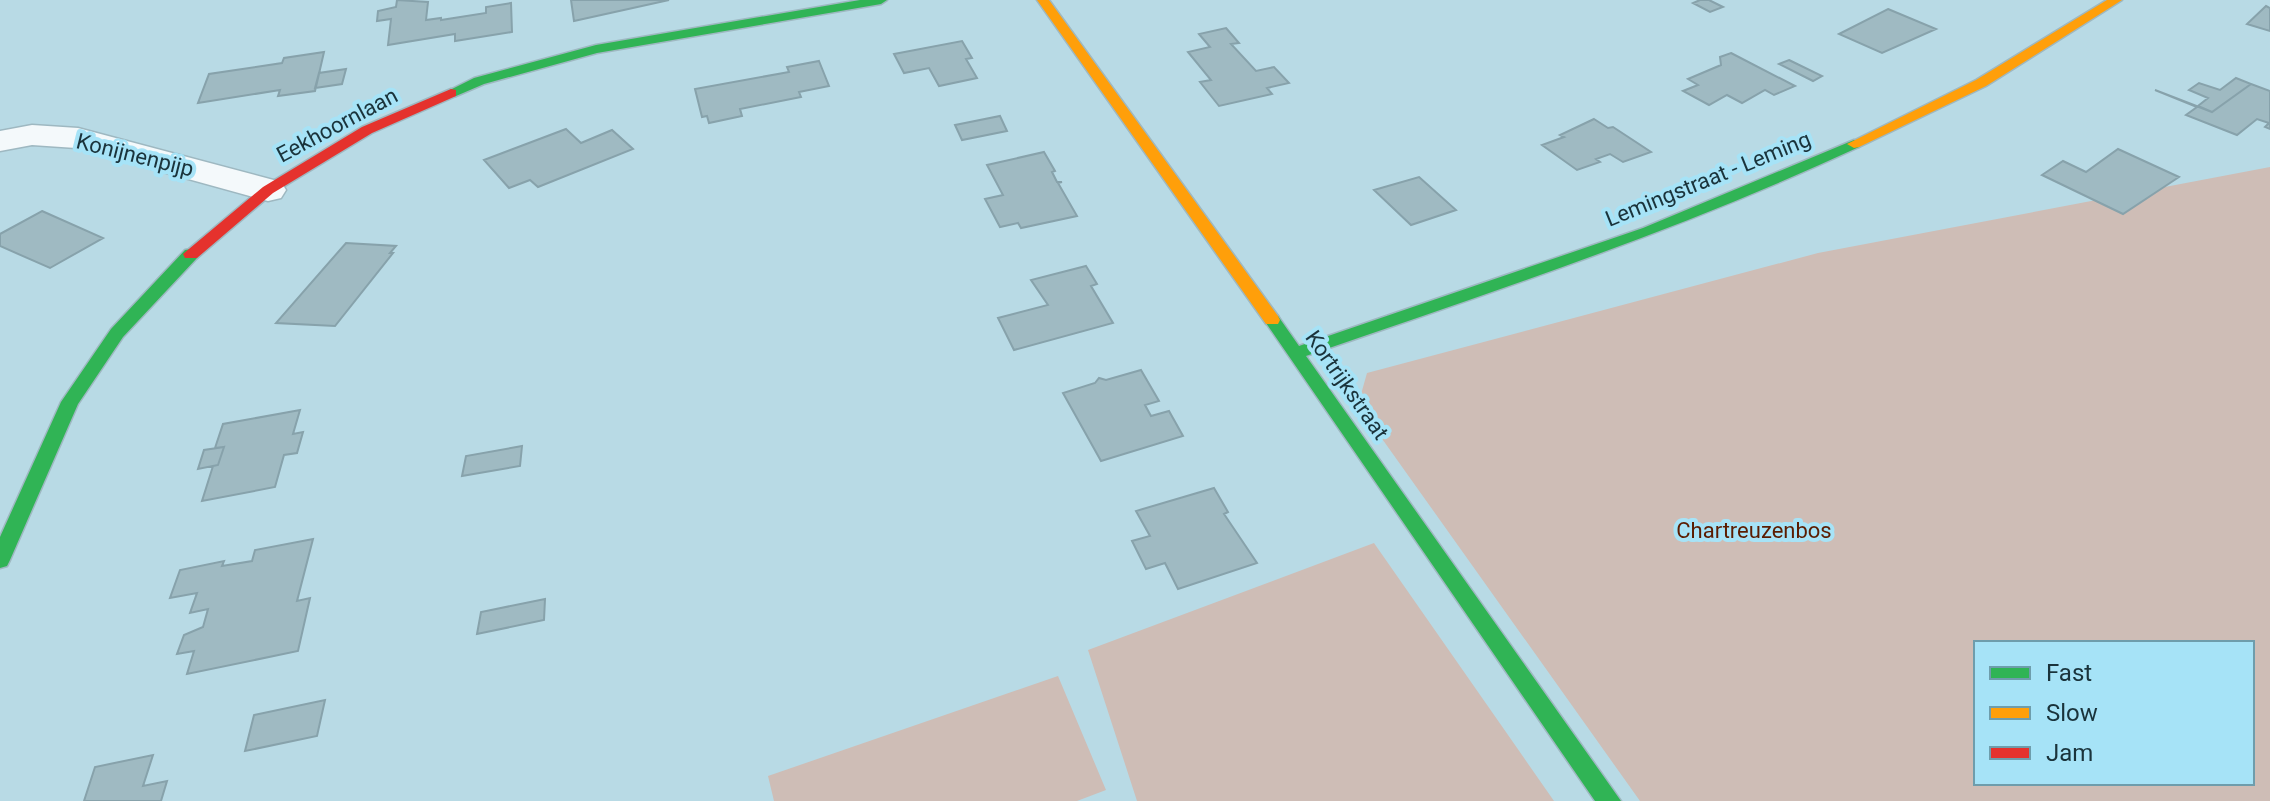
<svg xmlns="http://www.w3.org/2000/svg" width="2270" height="801" font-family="Roboto,sans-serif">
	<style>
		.green { fill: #cebdb6; fill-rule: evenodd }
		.building { fill: #9fbac2; stroke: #87a2ab; stroke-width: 2 }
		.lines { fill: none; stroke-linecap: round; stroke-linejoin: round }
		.street-casing { stroke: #9eb8c1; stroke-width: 3 }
		.fast-casing { stroke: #9eb8c1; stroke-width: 3 }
		.slow-casing { stroke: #9eb8c1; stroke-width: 3 }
		.jam-casing { stroke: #9eb8c1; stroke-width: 3 }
		.street { fill: #f4f9fb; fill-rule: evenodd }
		.fast { fill: #30b455; fill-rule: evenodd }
		.slow { fill: #ff9f0a; fill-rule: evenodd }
		.jam { fill: #e5322d; fill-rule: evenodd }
		.labels { text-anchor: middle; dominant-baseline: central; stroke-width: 8; stroke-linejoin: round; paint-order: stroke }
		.street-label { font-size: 22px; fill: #1a333b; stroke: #a6e3f7 }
		.park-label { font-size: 22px; fill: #5b1c00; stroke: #a6e3f7 }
	</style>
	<rect width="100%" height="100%" fill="#b8dae5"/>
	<path class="green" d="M2270 167V801H1640L1358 405 1367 373 1818 253ZM1976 643H2252V783H1976Z
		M1374 543 1554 801H1137L1088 650Z
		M1058 676 1106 790 1077 801H774L768 776Z"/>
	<path class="building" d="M397 0 428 2 426 20 441 18V20L486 13V7L511 3 512 32 455 41V34L388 45 391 19 377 21 378 11 396 7Z
		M571 0H669L574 21Z
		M1700 0H1709L1723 7 1710 12 1693 3Z
		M2266 6 2270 8V31L2247 24Z
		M1888 9 1936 29 1882 53 1839 34Z
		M1226 28 1239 43 1231 44 1256 71 1274 67 1289 83 1267 88 1272 94 1219 106 1200 82 1211 80 1188 52 1210 47 1199 34Z
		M962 41 972 58 966 59 977 78 939 86 929 68 904 73 894 54Z
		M324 52 315 91 278 96 280 90 198 103 209 74 282 63 284 58Z
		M1731 53 1795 86 1774 95 1765 90 1742 103 1727 95 1709 105 1683 91 1698 85 1688 79 1721 65 1720 57Z
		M1789 60 1822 76 1813 81 1779 64Z
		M819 61 829 86 799 92 801 97 740 109 742 116 709 123 707 116 702 117 695 89 789 72 787 67Z
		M346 69 342 84 315 88 319 73Z
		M2236 78 2251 84 2212 112 2198 106 2208 98 2189 90 2199 83 2220 90Z
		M2251 84 2270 91V129L2265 127 2269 123 2257 119 2237 135 2186 115 2197 107 2155 90 2212 112Z
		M1000 116 1007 131 962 140 955 125Z
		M1594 119 1608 128 1613 127 1651 152 1623 162 1610 154 1596 159 1600 162 1577 170 1542 145 1564 137 1560 135Z
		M566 129 581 143 612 130 633 149 538 187 530 180 509 188 484 160Z
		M2118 149 2179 177 2123 214 2042 175 2063 161 2086 172Z
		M1044 152 1055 171 1052 172 1057 182H1062L1058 183 1077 216 1021 228 1018 223 1000 227 985 199 1003 195 987 165Z
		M1419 177 1456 210 1411 225 1374 190Z
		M42 211 103 238 50 268 0 246V234Z
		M346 243 396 246 390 253H393L335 326 276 323Z
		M1086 266 1097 284 1091 286 1113 323 1014 350 998 318 1048 305 1031 280Z
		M1141 370 1159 401 1145 405 1151 416 1169 411 1183 436 1101 461 1063 393 1095 383 1099 378 1106 380Z
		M300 410 293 434 303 432 297 453 284 455 275 487 202 501 213 466 218 465 224 447 215 448 223 424Z
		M522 446 520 466 462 476 466 456Z
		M224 447 218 465 198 469 204 450Z
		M1214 488 1228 512 1224 514 1257 563 1178 589 1165 563 1146 569 1132 541 1150 536 1136 511Z
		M313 539 297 601 310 598 298 651 187 674 194 651 177 654 184 635 203 627 208 609 190 613 197 593 170 598 180 570 224 561 222 566 252 561 255 550Z
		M545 599 544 620 477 634 481 612Z
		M325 700 317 736 245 751 254 715Z
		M153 755 143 786 167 781 161 801H84L95 767Z"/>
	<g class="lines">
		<defs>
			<path id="street" d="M32 125 78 128 281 182 286 190 281 198 268 201 76 148 32 145 0 151V131Z"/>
			<path id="fast" d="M860 0H887L881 4 597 53 484 84 456 96 451 97 444 93 474 78 596 45Z
				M1854 140 1861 144 1859 147C1680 230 1493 292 1306 356L1621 801H1595L1264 320 1272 314 1278 316 1299 346 1643 228Z
				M191 249 199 254 197 258 123 337 78 404 10 560 7 566 0 568V537L61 402 111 329 185 250Z"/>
			<path id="slow" d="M1037 0H1049L1278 316 1280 320 1278 324H1266Z
				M2107 0H2122L1986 86 1859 147 1854 148 1847 144 1976 80Z"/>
			<path id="jam" d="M451 89 456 90V96L372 133 273 193 197 258H185L183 254 263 187 362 127Z"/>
		</defs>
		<use href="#street" class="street-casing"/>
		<use href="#fast" class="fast-casing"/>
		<use href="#slow" class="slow-casing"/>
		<use href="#jam" class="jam-casing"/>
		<use href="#street" class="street"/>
		<use href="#fast" class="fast"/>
		<use href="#slow" class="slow"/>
		<use href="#jam" class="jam"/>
	</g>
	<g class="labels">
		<g class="street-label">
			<text transform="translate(337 125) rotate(-28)">Eekhoornlaan</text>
			<text transform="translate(135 155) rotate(14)">Konijnenpijp</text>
			<text transform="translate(1708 179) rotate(-22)">Lemingstraat - Leming</text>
			<text transform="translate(1347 385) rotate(55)">Kortrijkstraat</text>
		</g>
		<g class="park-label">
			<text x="1754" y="530">Chartreuzenbos</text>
		</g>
	</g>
	<rect x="1974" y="641" width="280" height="144" fill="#a6e3f7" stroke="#6e9dac" stroke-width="2"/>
	<rect x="1990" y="667" width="40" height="12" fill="#30b455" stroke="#6e9dac" stroke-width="2"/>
	<text x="2046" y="681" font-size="24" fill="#1a333b">Fast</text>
	<rect x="1990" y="707" width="40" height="12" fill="#ff9f0a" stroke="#6e9dac" stroke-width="2"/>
	<text x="2046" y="721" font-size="24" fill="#1a333b">Slow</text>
	<rect x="1990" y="747" width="40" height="12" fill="#e5322d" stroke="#6e9dac" stroke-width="2"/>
	<text x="2046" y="761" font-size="24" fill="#1a333b">Jam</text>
</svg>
